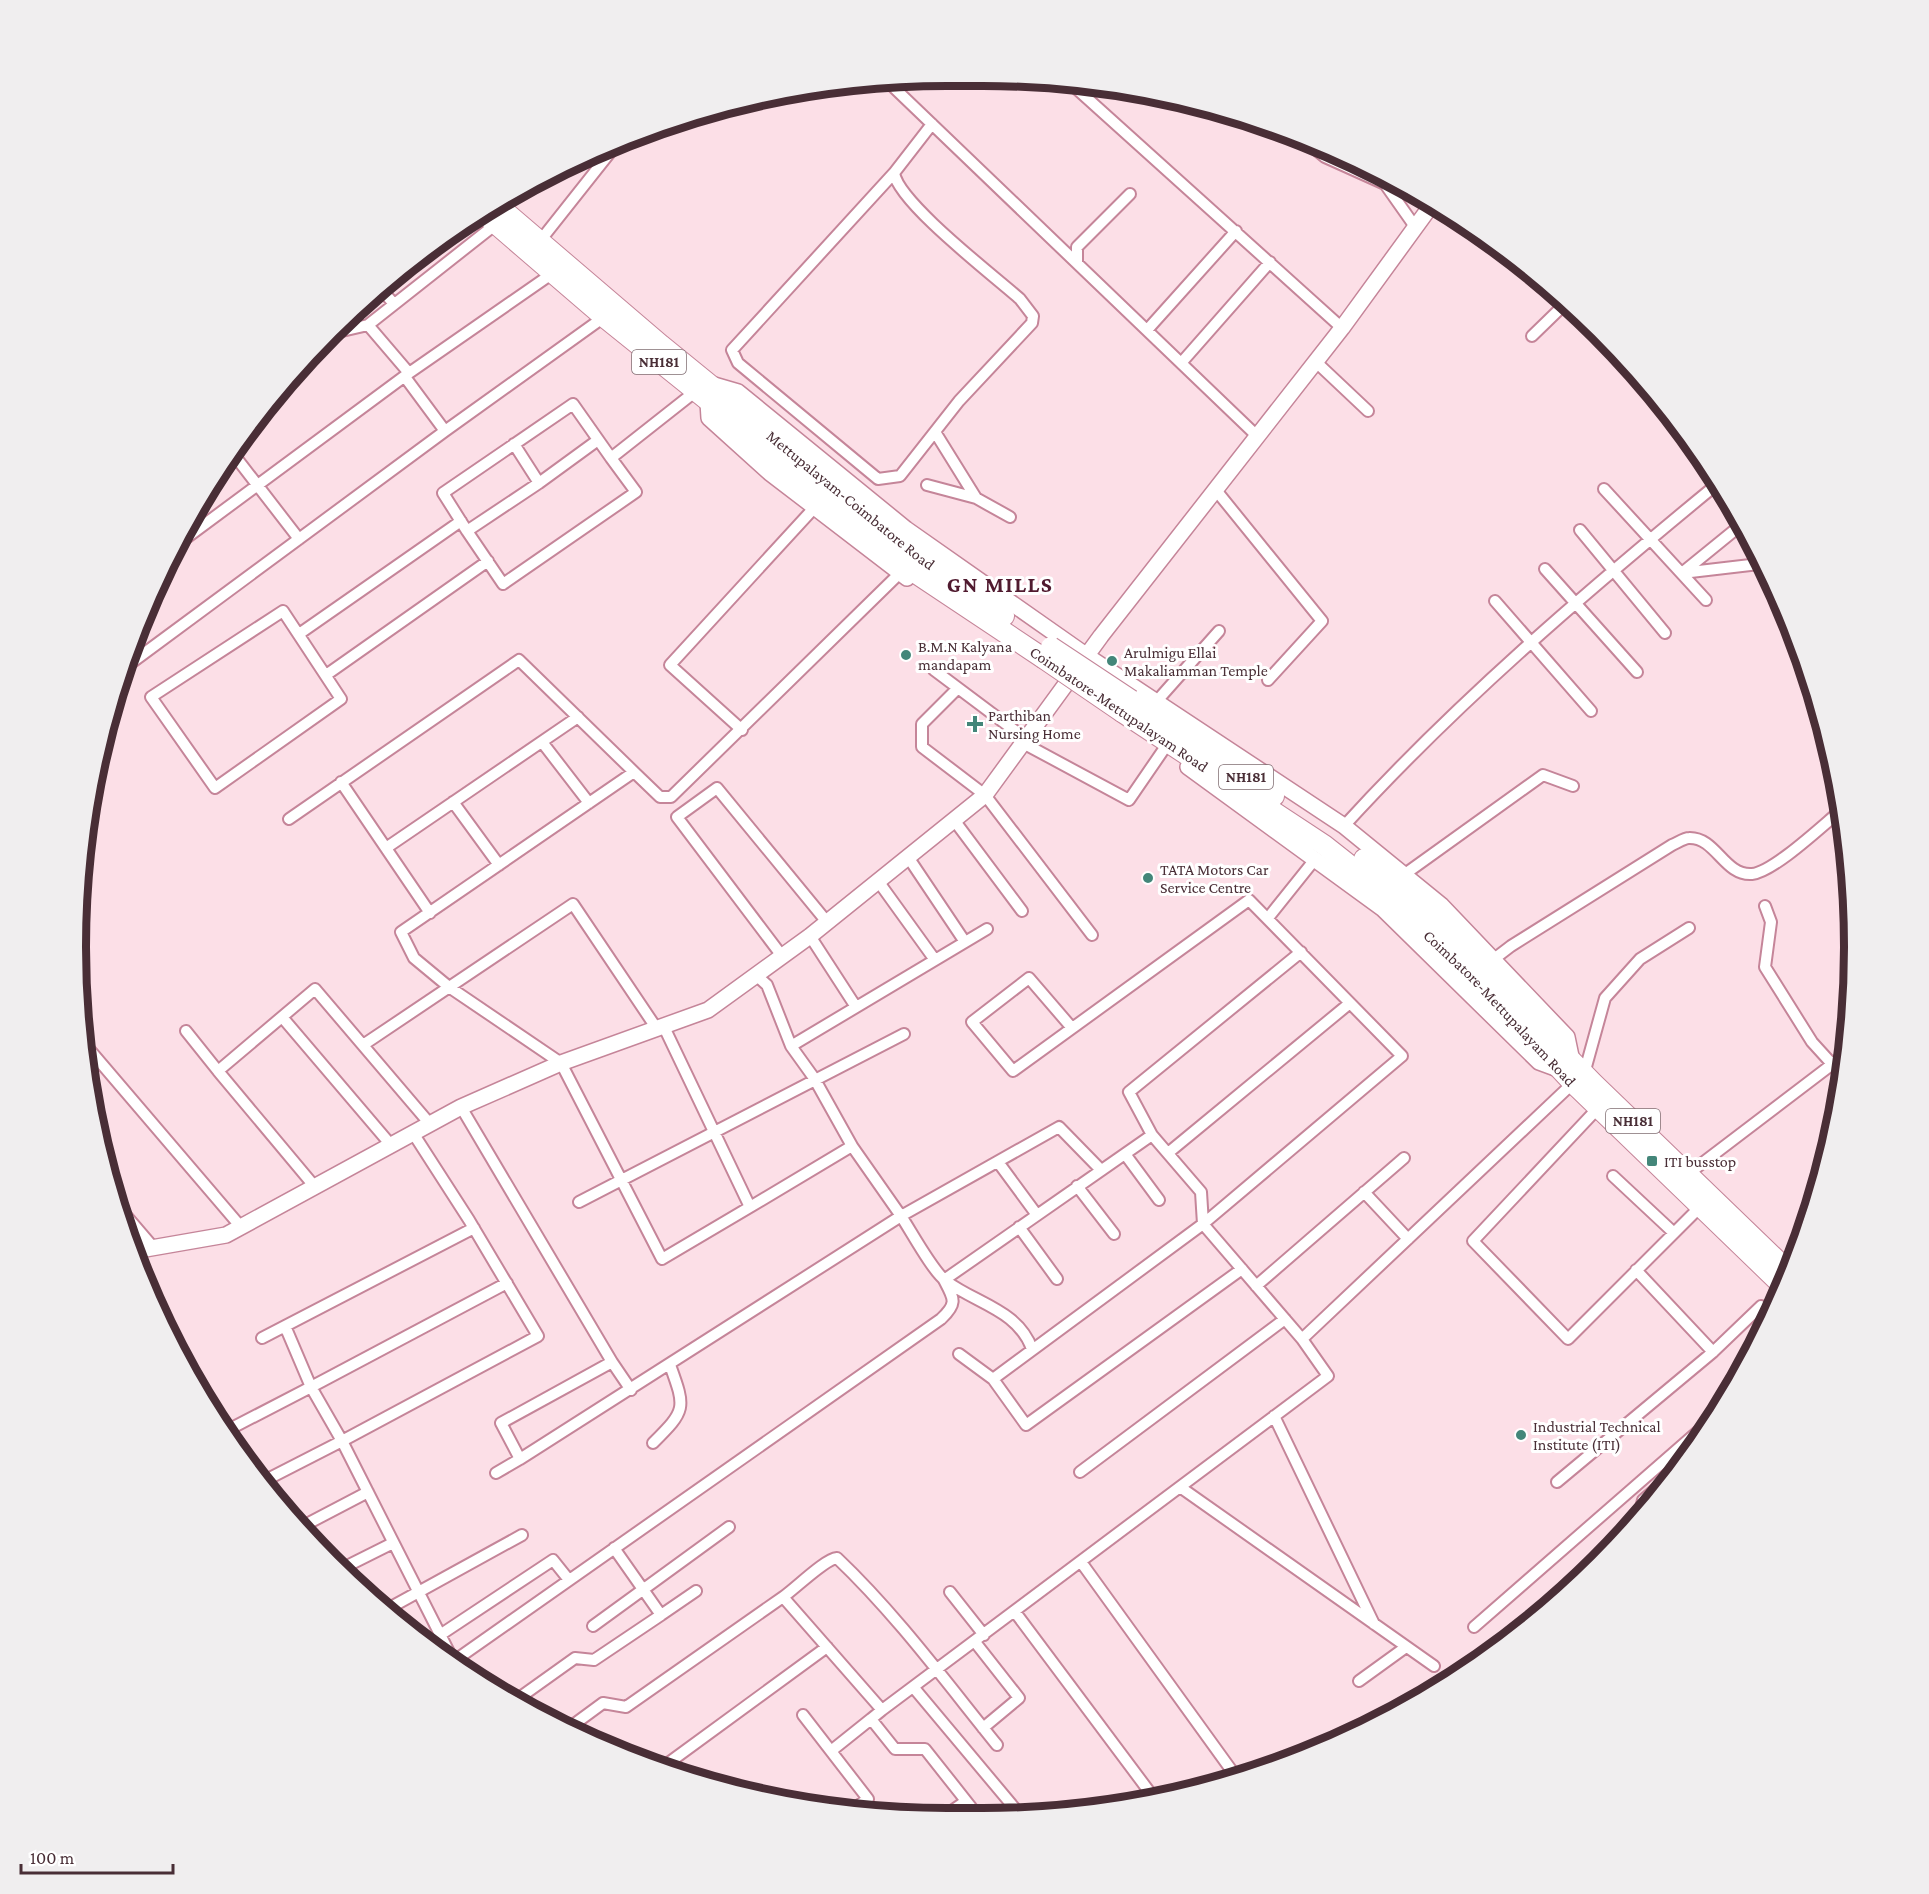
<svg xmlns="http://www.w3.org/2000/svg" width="1929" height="1894" font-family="'Crimson Pro',serif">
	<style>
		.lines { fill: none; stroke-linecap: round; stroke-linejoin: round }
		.street-casing { stroke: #c58599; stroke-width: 14 }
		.secondary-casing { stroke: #c58599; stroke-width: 18 }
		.highway-casing { stroke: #c58599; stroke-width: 22 }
		.street { stroke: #fff; stroke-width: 10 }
		.secondary { stroke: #fff; stroke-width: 15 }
		.highway { stroke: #fff; stroke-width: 20 }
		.highway-bridge-casing { stroke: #c58599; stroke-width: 22; stroke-linecap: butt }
		.highway-bridge { stroke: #fff; stroke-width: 20 }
		.poi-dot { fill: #438679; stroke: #fff; stroke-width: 2 }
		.labels { text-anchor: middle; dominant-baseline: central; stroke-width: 6; stroke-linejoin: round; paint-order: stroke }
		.shield { fill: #fff; stroke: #806d72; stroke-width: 1.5 }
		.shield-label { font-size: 15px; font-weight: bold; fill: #492e36 }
		.street-label { font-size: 16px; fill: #492e36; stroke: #fff }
		.poi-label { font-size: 16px; fill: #492e36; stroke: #fff; text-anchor: start }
		.district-label { font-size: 22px; font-weight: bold; letter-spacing: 1.5px; fill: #501a2f; stroke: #fff }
		.rim { fill: none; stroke: #492e36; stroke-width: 8 }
	</style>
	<rect width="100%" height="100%" fill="#fcdfe7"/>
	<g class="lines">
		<defs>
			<path id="street" d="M887 81 1256 435
				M1068 81 1342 328
				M1304 140 1325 157 1385 184 1392 180
				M894 173 732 350 738 363 878 479 900 476 959 401 1032 323 1033 316 1020 299C993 275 899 203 894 173L932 124
				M1385 184 1416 228
				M540 241 620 140
				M1077 262V247L1130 194
				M381 289 394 304
				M336 326 342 331 368 325
				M1148 329 1236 231
				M1532 336 1567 302
				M1315 361 1368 411
				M1182 362 1270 262
				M409 373 368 325 496 224
				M405 377 445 431
				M935 432 976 498
				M514 444 539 483 467 531 443 493 573 404 611 458 696 391
				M231 451 299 539
				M539 483 598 440
				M927 485 976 498 1010 517
				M1215 489 1322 621 1268 680
				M1604 489 1706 600
				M1580 530 1665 633
				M467 531 503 584 636 492 611 458
				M178 544 409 373 553 273
				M1545 569 1637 672
				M1682 573 1759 564 1766 567
				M1682 573 1741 525
				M1495 601 1591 711
				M283 611 341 699 215 788 151 697Z
				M299 634 461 521
				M127 666 445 431 604 317
				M934 670 1026 739
				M326 675 488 561
				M958 688 922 724V747L985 795 1092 935
				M1156 702 1219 631
				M742 730 670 665 814 508
				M542 742 589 803
				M1023 743 1129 800 1164 749
				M634 772 660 797H671L900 573
				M341 782 430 913
				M453 802 499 865
				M289 819 519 660 634 772 401 932 414 958 449 987 561 1063 662 1259 750 1207 664 1027
				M954 820 1022 911
				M1344 826C1457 702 1587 591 1716 485
				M386 848 578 717
				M908 857 965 942
				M1405 874 1543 775 1573 786
				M878 881 935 960
				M1765 906 1771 922 1765 967 1812 1042 1832 1064
				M1268 918 1316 858
				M810 936 856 1007
				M782 956 677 817 717 788 827 922
				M1494 959 1511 946 1672 845C1677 843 1684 838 1689 838 1716 837 1724 876 1752 874 1773 872 1821 827 1839 812
				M756 975 767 985 791 1046
				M282 1017 391 1145
				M1072 1028 1029 978 972 1022 1013 1071C1092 1014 1171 957 1249 900L1402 1056 1203 1224 993 1379 1026 1425 1242 1269
				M186 1031 218 1071 315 989 430 1124
				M83 1042 241 1227
				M363 1045 573 904 657 1029
				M218 1071 315 1187
				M1584 1074 1605 998 1640 959 1689 928
				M461 1107 612 1362 501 1423 520 1459 901 1216C911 1231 933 1272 946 1281 977 1304 1018 1310 1032 1349
				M1598 1108 1473 1241 1568 1339 1700 1207
				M413 1133 469 1220 538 1336 342 1441 454 1662
				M1152 1135 1129 1092 1301 952
				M852 1146 901 1216 1059 1127 1101 1170
				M1168 1153 1350 1003
				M1125 1154 1159 1200
				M998 1162 1037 1215
				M1688 1174 1847 1053
				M1613 1176 1674 1233
				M1077 1186 1114 1234
				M1364 1192 1408 1239
				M579 1202 904 1034
				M117 1205 153 1247
				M750 1207 852 1146 814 1078 791 1046 987 929
				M1019 1227 1057 1279
				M1636 1270 1713 1352
				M1256 1286 1404 1158
				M262 1338 474 1228
				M959 1354 993 1379
				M612 1362 631 1390
				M1274 1416 1374 1624
				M226 1431 311 1387 285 1326
				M653 1443C686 1410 686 1409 670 1365
				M1080 1472 1285 1319
				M496 1473 520 1459
				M1557 1482 1713 1352 1761 1306
				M260 1483 342 1441 311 1387 507 1283
				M1180 1487 1434 1666
				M1637 1523 1643 1500 1671 1476
				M312 1539 305 1525 368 1492
				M1081 1562 1237 1778
				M341 1569 393 1543
				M950 1592 984 1635
				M783 1597C796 1588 825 1559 837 1558 896 1614 946 1682 997 1745
				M384 1611 522 1535
				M1015 1612 1154 1798
				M661 1615 696 1591
				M593 1626 729 1527
				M1474 1627 1710 1421
				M440 1635 553 1560 569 1580
				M975 1642 1019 1698 983 1728
				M454 1661 941 1319C958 1303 954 1299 944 1280L1152 1135 1201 1192 1203 1224 1302 1339 1573 1083
				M1359 1681 1406 1647
				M914 1688 1022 1817
				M512 1703 575 1658 594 1660 661 1615 614 1548
				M882 1710 871 1719 895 1749H925L978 1816
				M803 1715 868 1799 849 1812
				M569 1728 603 1703 626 1707 783 1597 882 1710 1328 1376 1302 1339
				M831 1751 871 1719
				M667 1764 827 1647
				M946 1815 966 1801"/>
			<path id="secondary" d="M714 385 738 392 906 529 1087 656 1344 826 1441 905 1567 1037 1572 1061
				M708 402 709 418 770 473 907 578
				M1188 767 1383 909 1539 1062 1558 1069
				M134 1251 226 1235 461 1107 561 1063 708 1010 810 936 985 795 1101 636 1342 328 1433 203"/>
			<g id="highway">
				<path id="s1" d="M496 204 661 345 921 557 1004 616"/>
				<path d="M482 212 604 317 742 428 908 568 1043 658"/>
				<path d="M1131 700 1274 796"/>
				<path id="s2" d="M1122 712 1324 845 1381 890 1473 976 1573 1083 1782 1285"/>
				<path d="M1364 859 1428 913 1593 1083 1788 1271"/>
			</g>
		</defs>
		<use href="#street" class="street-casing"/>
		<use href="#secondary" class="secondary-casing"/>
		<use href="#highway" class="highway-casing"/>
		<use href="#street" class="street"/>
		<use href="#secondary" class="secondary"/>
		<use href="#highway" class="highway"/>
		<defs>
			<path id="highway-bridge" d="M1051 647 1131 700
				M1043 658 1122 712"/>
		</defs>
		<use href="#highway-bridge" class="highway-bridge-casing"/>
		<use href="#highway-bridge" class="highway-bridge"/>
	</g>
	<g class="poi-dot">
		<circle cx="906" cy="655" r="6"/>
		<circle cx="1112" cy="661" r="6"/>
		<path d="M972 715h6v6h6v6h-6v6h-6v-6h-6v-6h6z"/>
		<circle cx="1148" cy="878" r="6"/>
		<rect x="1646" y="1155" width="12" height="12" rx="3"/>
		<circle cx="1521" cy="1435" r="6"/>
	</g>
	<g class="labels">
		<g class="shield">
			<rect x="632" y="350" width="54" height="24" rx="4.5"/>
			<rect x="1219" y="765" width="54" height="24" rx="4.5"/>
			<rect x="1606" y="1109" width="54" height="24" rx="4.5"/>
		</g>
		<g class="shield-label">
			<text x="659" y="362">NH181</text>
			<text x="1246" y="777">NH181</text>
			<text x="1633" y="1121">NH181</text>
		</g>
		<g class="street-label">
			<text stroke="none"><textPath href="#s1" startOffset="462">Mettupalayam-Coimbatore Road</textPath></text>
			<text transform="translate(1119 709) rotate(34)">Coimbatore-Mettupalayam Road</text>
			<text stroke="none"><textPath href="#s2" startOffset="482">Coimbatore-Mettupalayam Road</textPath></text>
		</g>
		<g class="poi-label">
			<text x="918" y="646">B.M.N Kalyana<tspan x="918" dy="18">mandapam</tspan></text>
			<text x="1124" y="652">Arulmigu Ellai<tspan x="1124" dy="18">Makaliamman Temple</tspan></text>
			<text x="988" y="715">Parthiban<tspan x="988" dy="18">Nursing Home</tspan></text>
			<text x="1160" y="869">TATA Motors Car<tspan x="1160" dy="18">Service Centre</tspan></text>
			<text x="1664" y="1161">ITI busstop</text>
			<text x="1533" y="1426">Industrial Technical<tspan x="1533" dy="18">Institute (ITI)</tspan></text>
		</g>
		<g class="district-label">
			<text x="1000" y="584">GN MILLS</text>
		</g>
	</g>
	<path d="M0 0H1929V1894H0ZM947 86H983A861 861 0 0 1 1844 947V947A861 861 0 0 1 983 1808H947A861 861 0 0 1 86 947V947A861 861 0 0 1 947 86Z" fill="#f0eeef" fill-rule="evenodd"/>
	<path class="rim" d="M947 86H983A861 861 0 0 1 1844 947V947A861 861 0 0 1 983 1808H947A861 861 0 0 1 86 947V947A861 861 0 0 1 947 86Z"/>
	<path d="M21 1864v9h152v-9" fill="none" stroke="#492e36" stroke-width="3"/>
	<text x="30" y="1864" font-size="18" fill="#492e36" stroke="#ffffff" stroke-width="4.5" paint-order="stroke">100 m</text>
</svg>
